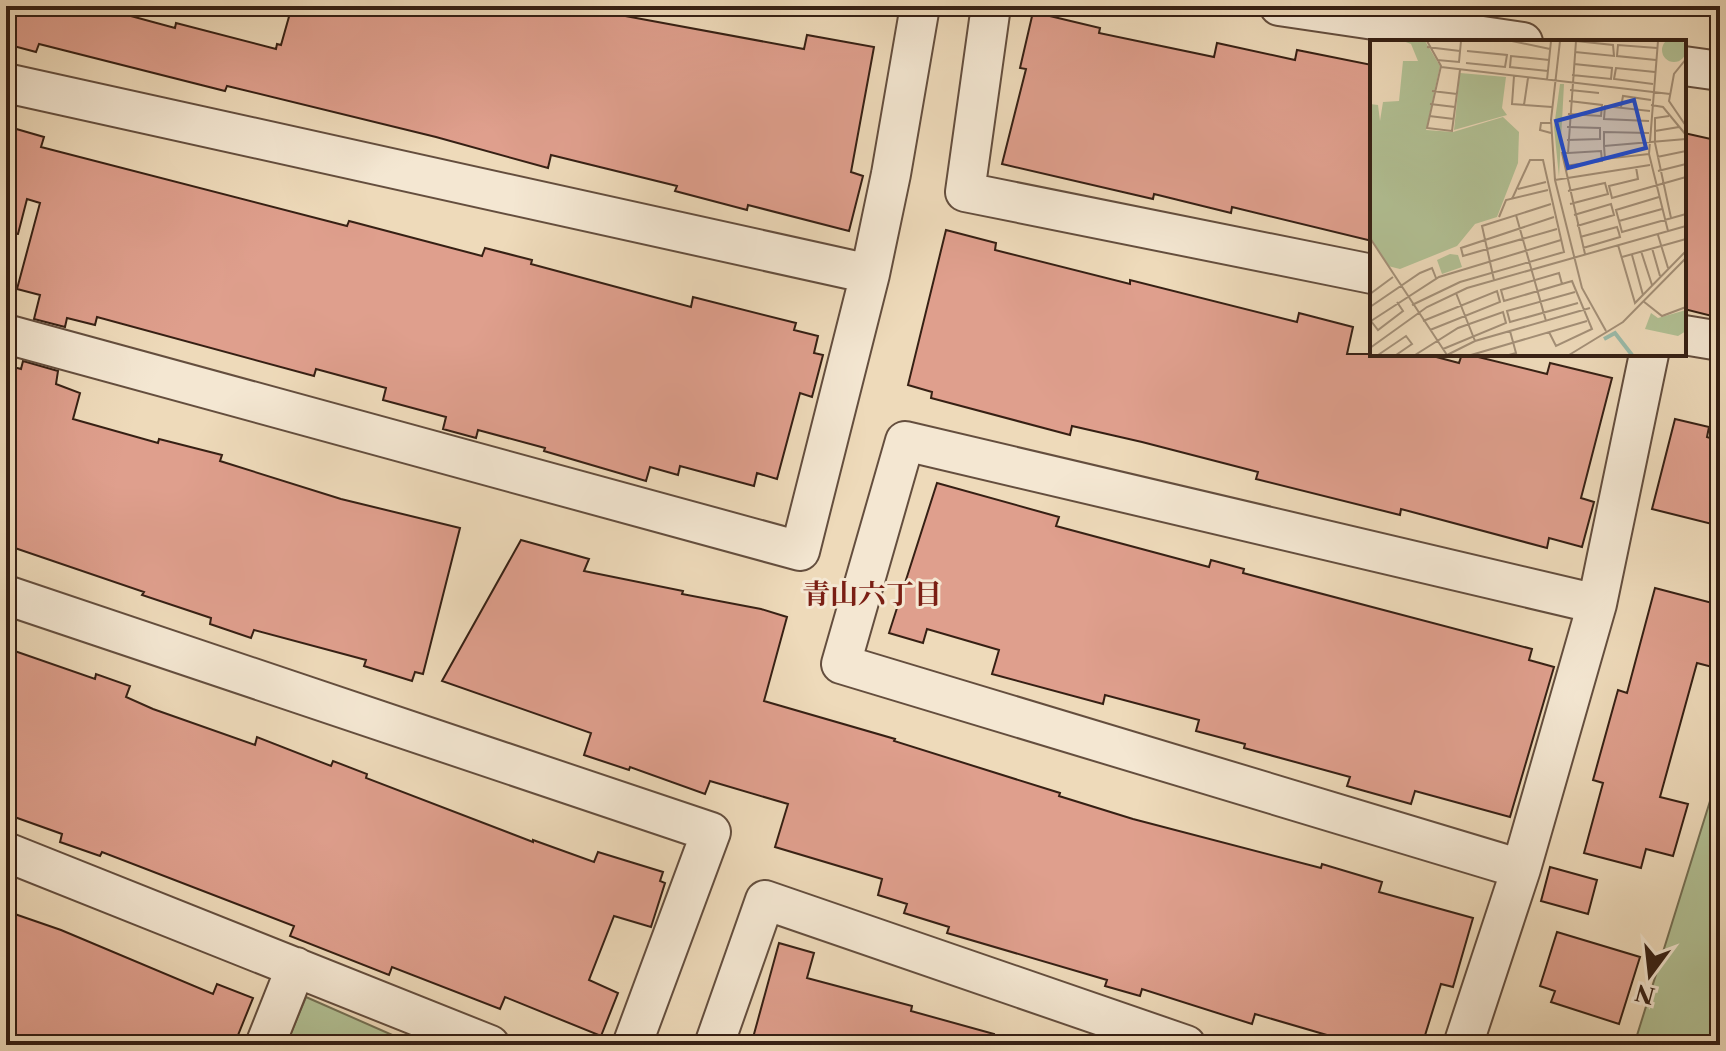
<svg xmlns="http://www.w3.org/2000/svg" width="1726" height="1051" font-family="'Libre Caslon Text','Noto Serif JP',serif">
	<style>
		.green { fill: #b2c195; stroke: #747054; stroke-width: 2 }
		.building { fill: #df9f8d; stroke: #362014; stroke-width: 2 }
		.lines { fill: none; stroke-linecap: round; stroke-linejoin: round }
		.minor-casing { stroke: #644e3e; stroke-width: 42 }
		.minor { stroke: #f4e7d2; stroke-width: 38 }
		.labels { text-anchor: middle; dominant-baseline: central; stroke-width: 6; stroke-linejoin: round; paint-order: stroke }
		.neighbourhood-label { font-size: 28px; font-weight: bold; fill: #7a1f14; stroke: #f4e7d2 }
		.inset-river { fill: none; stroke: #9bbbaa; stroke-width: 4 }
		.inset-road { fill: none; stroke: #a49078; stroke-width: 2 }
		.view { fill: #1d4ed8; fill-opacity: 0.15; stroke: #1d4ed8; stroke-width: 4 }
		.inset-edge { fill: none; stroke: #362014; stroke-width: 4 }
	</style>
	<rect width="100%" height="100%" fill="#eedaba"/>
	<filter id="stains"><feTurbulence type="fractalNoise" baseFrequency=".0025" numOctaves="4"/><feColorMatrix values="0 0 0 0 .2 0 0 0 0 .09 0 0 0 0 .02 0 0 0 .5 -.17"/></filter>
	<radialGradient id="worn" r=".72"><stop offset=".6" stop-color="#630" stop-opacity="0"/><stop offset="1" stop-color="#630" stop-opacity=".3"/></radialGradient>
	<path class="green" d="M1720 769V1045H1634Z
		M306 997 415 1045H286Z"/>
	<path class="building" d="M6 6H94L175 28 176 23 276 49 277 44 281 45 292 6H599L598 11 804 49 807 35 874 47 851 172 863 176 849 231 748 205 747 210 675 191 677 186 551 155 548 168 436 137 227 86 225 91 39 44 36 52 6 44Z
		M1033 12 1100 28 1099 33 1214 57 1217 43 1295 60 1297 50 1372 65V241L1232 207 1231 213 1154 194 1153 199 1002 164 1026 69 1020 68Z
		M6 126 44 137 41 147 347 226 349 221 482 256 485 248 532 260 531 264 691 307 693 297 796 323 794 330 818 336 814 353 823 355 812 397 800 393 777 479 757 473 754 486 680 466 678 475 650 467 646 481 544 451 545 448 478 430 476 438 443 429 446 417 383 400 386 388 316 369 314 376 97 317 95 325 67 318 65 327 34 319 40 295 17 289 40 203 27 199 18 234 6 233Z
		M1684 133 1720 141V318L1684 309Z
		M946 230 996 243 995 250 1130 284V280L1297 322 1299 313 1353 327 1347 354H1425L1459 363 1462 354H1466L1547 374 1550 363 1612 378 1581 498 1594 502 1582 547 1549 538 1547 548 1401 509 1400 515 1256 479 1258 472 1142 442 1072 426 1070 435 931 398 932 392 908 385Z
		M23 361 58 371 56 384 80 393 73 419 158 443 159 439 222 455 220 461 341 499 460 528 423 674 415 672 412 681 364 666 366 660 254 630 251 638 210 624 211 618 142 595 144 592 6 545V365L21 369Z
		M1675 419 1709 427 1707 437 1720 441V526L1652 509Z
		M937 483 1059 517 1056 526 1209 567 1211 560 1244 569 1243 573 1532 649 1529 660 1554 667 1510 817 1415 791 1411 804 1347 786 1350 777 1244 748 1245 744 1196 731 1199 720 1105 695 1103 704 992 674 999 650 927 629 923 643 889 633Z
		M521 540 589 559 584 571 683 591 682 594 761 609 787 617 764 701 895 739 894 741 1060 793 1059 796 1133 819 1321 868 1322 864 1382 882 1379 892 1473 918 1453 987 1441 984 1422 1045H1361L1255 1014 1252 1024 1142 989 1140 996 1105 986 1107 980 947 933 949 927 904 913 907 904 878 895 882 879 775 847 788 804 710 781 705 794 630 767 629 770 584 755 591 733 442 681Z
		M1655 588 1720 605V669L1697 663 1660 797 1688 804 1673 856 1646 849 1641 868 1584 853 1603 783 1593 780 1618 690 1627 693Z
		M6 648 95 679 96 674 130 686 126 697 153 709 255 745 257 737 331 766 333 761 367 774 366 778 533 842V840L594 862 598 852 663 872 660 881 665 883 651 927 614 916 589 980 618 993 601 1036 505 997 500 1009 392 967 389 975 290 936 294 926 102 852 100 856 60 842 62 834 6 814Z
		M1550 867 1597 880 1588 914 1541 901Z
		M6 911 61 930 213 994 217 984 253 998 234 1045H6Z
		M1557 932 1640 957 1619 1024 1551 1002 1555 991 1540 986Z
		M779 943 814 953 807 978 912 1006 911 1011 994 1034 992 1045H751Z"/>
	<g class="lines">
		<defs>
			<path id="minor" d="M991 6 965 192 1372 274
				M1279 6 1523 42
				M1684 66 1720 71
				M6 83 870 274
				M6 334 800 551 870 274 891 174 920 6
				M1684 335 1720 341
				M6 595 711 832 632 1045
				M6 852 490 1045
				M1521 869 841 664 905 441 1597 604
				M265 1045 296 967
				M714 1045 765 900 1186 1045
				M1463 1045 1521 869 1597 604 1649 354"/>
		</defs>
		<use href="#minor" class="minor-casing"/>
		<use href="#minor" class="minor"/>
	</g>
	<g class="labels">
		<g class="neighbourhood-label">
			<text x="872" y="594">青山六丁目</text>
		</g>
	</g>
	<g transform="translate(1370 40)">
		<rect width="316" height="316" fill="#eedaba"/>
		<path d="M292 10a12 12 0 1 1 24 0a12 12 0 1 1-24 0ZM33 1H55L70 26 56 90 83 92 133 77 149 92 148 123 127 177 105 184 87 206 30 229 18 226 0 198V64L8 65 10 81 13 62 29 61 33 21H48L41 4ZM90 33 136 37 132 68 137 75 84 90ZM190 44H194L189 137 184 87ZM80 214 88 215 92 227 72 234 67 220ZM316 270V291L308 296 275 289 281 273 288 278Z" fill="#b2c195"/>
		<path class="inset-river" d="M234 299 245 293 262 315"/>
		<path class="inset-road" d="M57 1 71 26 57 88 82 91 90 30M142 1 180 9M190 1 181 80 185 140 212 248 236 291M206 1 198 113H192L215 214M288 1 279 114 298 191M57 7 90 11M205 12 244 16 243 5 206 1M316 19 304 34 299 61 316 86M67 20 89 22 91 1M286 20 247 16 248 5 287 8M96 23 135 27 137 15 97 11M71 27 300 54M178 31 140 27 141 16 179 20M202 35 241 39 242 28 204 24M144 36 142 64 182 67M177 40 181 1M283 44 244 39 246 28 285 32M200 50 229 53M62 51 87 54M60 64 85 67M154 65 158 38M281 65 293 67 316 95M251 67 253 56 281 60M198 74 231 76 232 65 199 61M59 76 84 79M299 76 285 78V103L301 178M279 81 234 79 235 66 280 71M181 83H171L170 90 181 93M285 91 309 87M279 93 234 92V106L235 119 279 114M197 100 230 99V88L197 87M234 106 316 99M287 117 316 111M194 126 232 121 231 111 198 113M266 127 268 139 239 146 242 158 316 137M288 131 316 124M185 140 280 125M148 149 176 142M198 151 235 143 238 154 200 164M289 157 246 170 252 192 316 174M146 175 176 281M204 175 241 164 244 175 207 186M129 177 136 160 178 150M184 177 91 208 93 216 187 189M249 181 292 169M288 195 298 228M210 197 247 187 249 193 250 197 213 208M0 198 77 315M248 205 265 263 316 211M282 208 290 236M271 211 282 245M262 215 273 255M252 217 316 199M124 240 112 186 181 164M205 252 137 271 140 282 208 263M86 253 105 301M0 254 23 237M273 261 292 276 316 267M42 265 90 242 194 212 173 120H160L142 159M0 267 50 233 62 228 66 238M1 281 69 237 191 200M1 281 8 290 33 271 27 262M53 281 127 251 130 262 60 290M179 292 186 306 222 289 202 241 134 261 131 250 189 233 192 244M0 308 57 267 97 248 316 186M8 315 36 296 42 304 26 315M45 315 88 288 133 272 136 283 73 309M77 315 105 301 220 268M101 315 217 281M139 315 146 313 140 291M199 315 253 282 316 218"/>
		<path class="view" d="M264 60 276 108 198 128 186 81Z"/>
		<rect width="316" height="316" class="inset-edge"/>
	</g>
	<rect width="1726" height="1051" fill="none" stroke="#eedaba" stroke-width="32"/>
	<rect x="8" y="8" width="1710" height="1035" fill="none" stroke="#362014" stroke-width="4"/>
	<rect x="16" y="16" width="1694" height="1019" fill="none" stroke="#362014" stroke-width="2"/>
	<g transform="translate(1650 975) rotate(195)" stroke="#f4e7d2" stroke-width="6" paint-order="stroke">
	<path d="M0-6L14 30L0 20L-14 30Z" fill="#362014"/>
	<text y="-12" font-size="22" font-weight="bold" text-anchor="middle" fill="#362014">N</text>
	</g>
	<rect width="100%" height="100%" filter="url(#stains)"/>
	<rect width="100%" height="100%" fill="url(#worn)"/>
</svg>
